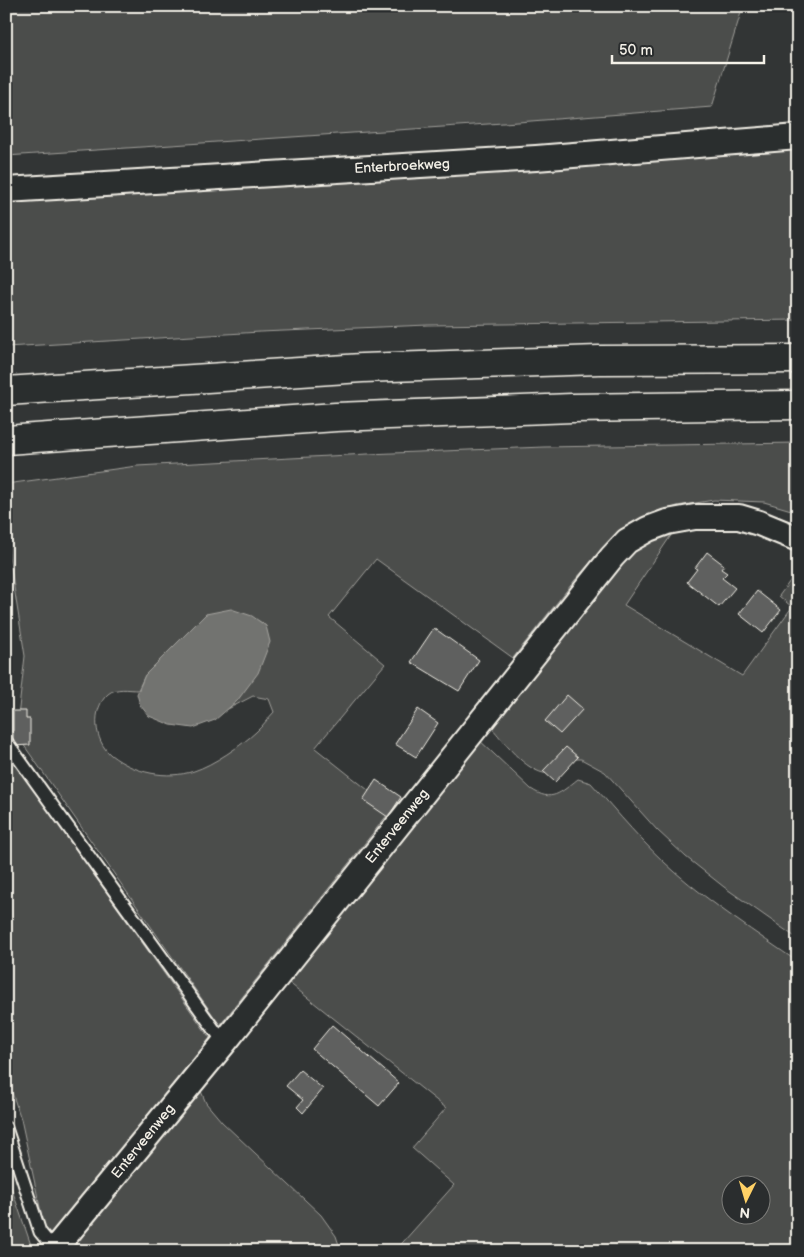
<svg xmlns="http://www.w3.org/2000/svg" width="804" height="1257" font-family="'Balsamiq Sans',sans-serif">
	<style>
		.green { fill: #4b4d4c; stroke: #a09f9a; fill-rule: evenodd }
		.water { fill: #727370; stroke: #a6a5a0 }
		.building { fill: #5f605f; stroke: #f4f1e8 }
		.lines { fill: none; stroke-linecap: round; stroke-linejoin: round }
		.lane-casing { stroke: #f4f1e8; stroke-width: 15 }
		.street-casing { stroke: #f4f1e8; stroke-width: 28 }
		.highway-casing { stroke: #f4f1e8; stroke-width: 31 }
		.lane { stroke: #2a2d2e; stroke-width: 11 }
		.street { stroke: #2a2d2e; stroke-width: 24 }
		.highway { stroke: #2a2d2e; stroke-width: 28 }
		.labels { text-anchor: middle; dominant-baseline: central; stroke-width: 5; stroke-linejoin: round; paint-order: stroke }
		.street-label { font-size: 14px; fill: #f4f1e8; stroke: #2a2d2e }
	</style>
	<rect width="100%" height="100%" fill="#323535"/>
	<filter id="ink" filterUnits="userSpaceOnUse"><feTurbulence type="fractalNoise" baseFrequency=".02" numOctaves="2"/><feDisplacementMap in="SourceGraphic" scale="10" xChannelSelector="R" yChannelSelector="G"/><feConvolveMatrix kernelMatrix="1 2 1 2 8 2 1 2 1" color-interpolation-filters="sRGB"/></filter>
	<g filter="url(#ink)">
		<path class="green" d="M6 6H743L712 107 518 122 6 156Z
			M798 144V320L428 325 260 332 6 347V193Z
			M798 443V512L764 502 714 500 677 506 643 520 623 531 603 548 575 580 513 658 376 559 329 617 385 664 315 748 392 809 220 1025 16 734 25 656 6 537V484L137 466 368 454 544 447ZM206 614 259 621 266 626 237 701 226 710 253 696 269 699 274 712C268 718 263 726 256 732 242 745 213 765 194 771 167 780 134 773 111 755 94 741 91 709 108 694 116 687 129 690 138 690L145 675Z
			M674 531 624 605 742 676 792 607 779 596 798 570V939L724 887 686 857 657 830 605 772 581 759H573L549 774C524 772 503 740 487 722L609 571C629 555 649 538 674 531Z
			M476 737 531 789C552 803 560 793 578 779L591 783C618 813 644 845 675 872 713 905 756 933 798 962V1251H395L454 1185 412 1148 446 1108 283 978ZM732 1184H762V1214H732Z
			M6 751 210 1038 47 1240 21 1119 6 1075Z
			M198 1084 206 1103 222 1122 321 1215 336 1236 341 1251H65Z
			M6 1172 33 1251H6Z"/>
		<path class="water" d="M231 609 252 616 266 626 270 642 258 673 237 701 215 720 193 728 171 725 149 716 140 705 137 694 145 675 206 614Z"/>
		<path class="building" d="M707 552 724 565 721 569 727 573 722 578 735 588 719 607 687 582 697 569 695 568Z
			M757 591 781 610 763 633 739 614Z
			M434 628 479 660 459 691 411 662Z
			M567 695 583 709 560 734 545 721Z
			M418 709 438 723 416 757 395 744Z
			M13 711H26V719H30V745L13 746Z
			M566 747 578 757 555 782 543 771Z
			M376 780 401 797 388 817 363 800Z
			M332 1025 399 1083 379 1106 312 1049Z
			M300 1070 323 1089 303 1113 297 1107 303 1100 286 1086Z"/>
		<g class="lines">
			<defs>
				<path id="lane" d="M6 741 224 1043
					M6 1128 40 1232 54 1249"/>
				<path id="street" d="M6 190 536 158 798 137
					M53 1251 224 1043 612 557 627 541 648 529 667 522 695 517H739L759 523 798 539"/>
				<path id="highway" d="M6 391 362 368 599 360 798 359
					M6 440 336 417 572 408 798 405"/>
			</defs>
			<use href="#lane" class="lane-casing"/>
			<use href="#street" class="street-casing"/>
			<use href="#highway" class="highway-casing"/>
			<use href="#lane" class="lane"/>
			<use href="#street" class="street"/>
			<use href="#highway" class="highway"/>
		</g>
	</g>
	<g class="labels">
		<g class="street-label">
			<text transform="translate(402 166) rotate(-3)">Enterbroekweg</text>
			<text transform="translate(397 826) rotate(-51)">Enterveenweg</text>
			<text transform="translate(143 1141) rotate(-51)">Enterveenweg</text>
		</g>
	</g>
	<rect width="804" height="1257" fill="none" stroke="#2a2d2e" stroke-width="25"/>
	<rect x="12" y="12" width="779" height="1232" fill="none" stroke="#f4f1e8" stroke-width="2" filter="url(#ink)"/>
	<g transform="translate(746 1200) rotate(185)"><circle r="24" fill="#2a2d2e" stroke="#7b7b78"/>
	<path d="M0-4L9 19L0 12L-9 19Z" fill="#ffd166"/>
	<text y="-8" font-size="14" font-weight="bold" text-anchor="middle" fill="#f4f1e8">N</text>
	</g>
	<path d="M612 55v8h152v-8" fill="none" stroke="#f4f1e8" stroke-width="2.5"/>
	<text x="619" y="55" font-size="15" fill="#f4f1e8" stroke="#2a2d2e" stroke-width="4" paint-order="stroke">50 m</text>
</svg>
